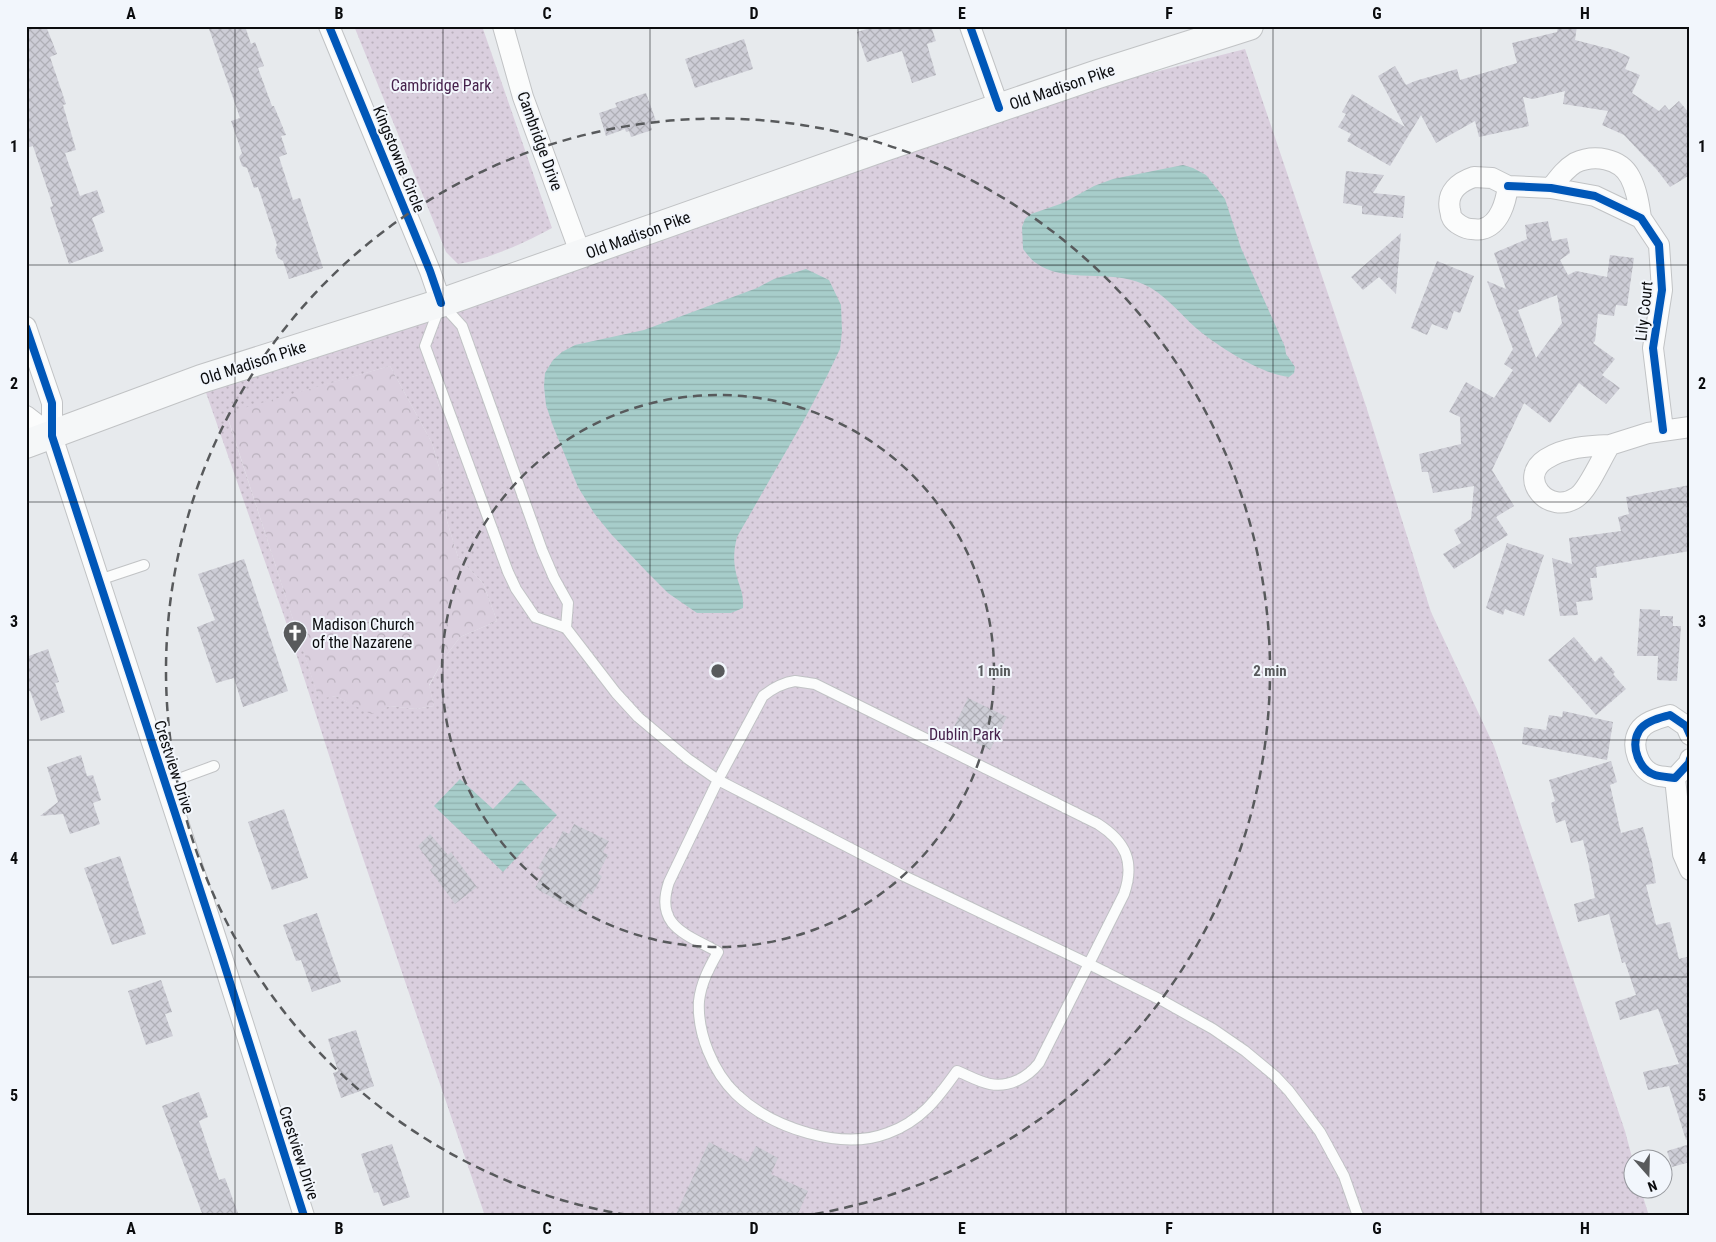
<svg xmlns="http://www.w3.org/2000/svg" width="1716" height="1242" font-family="'Roboto Condensed',sans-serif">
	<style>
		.forest { fill: url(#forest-crowns) }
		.park { fill: url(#park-dots); fill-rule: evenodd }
		.water { fill: url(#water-rules) }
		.building { fill: url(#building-cross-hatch); fill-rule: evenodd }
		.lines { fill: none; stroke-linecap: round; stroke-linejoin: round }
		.service-casing { stroke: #c1c3c5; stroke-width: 12 }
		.minor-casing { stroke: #c1c3c5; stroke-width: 22 }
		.secondary-casing { stroke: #c1c3c5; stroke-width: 30 }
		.service { stroke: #fbfcfc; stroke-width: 10 }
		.minor { stroke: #fbfcfc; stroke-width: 20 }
		.secondary { stroke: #f5f7f8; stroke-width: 28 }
		.cycleway-casing { stroke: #f2f6fc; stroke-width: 11 }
		.cycleway { stroke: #0057b8; stroke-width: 8 }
		.grid { fill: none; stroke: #0b0c0e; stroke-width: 1; stroke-opacity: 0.55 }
		.ring { fill: none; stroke: #585a5c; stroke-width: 2.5; stroke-dasharray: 9 6 }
		.labels { text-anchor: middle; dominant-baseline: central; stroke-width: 4; stroke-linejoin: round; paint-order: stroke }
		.park-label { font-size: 16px; fill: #46224c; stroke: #f2f6fc }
		.street-label { font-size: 16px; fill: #0b0c0e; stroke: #f2f6fc }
		.poi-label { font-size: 16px; fill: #0b0c0e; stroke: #f2f6fc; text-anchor: start }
		.centre { fill: #585a5c; stroke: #f2f6fc; stroke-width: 2.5 }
		.ring-label { font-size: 15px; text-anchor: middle; font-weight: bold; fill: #585a5c; stroke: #f2f6fc; stroke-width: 4; stroke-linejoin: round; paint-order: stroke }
		.neatline { fill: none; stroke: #0b0c0e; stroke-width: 2 }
		.grid-label { font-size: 16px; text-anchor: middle; font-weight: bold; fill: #0b0c0e }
	</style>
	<defs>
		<pattern id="forest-crowns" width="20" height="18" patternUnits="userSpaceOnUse" patternTransform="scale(1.25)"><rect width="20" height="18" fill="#dacfde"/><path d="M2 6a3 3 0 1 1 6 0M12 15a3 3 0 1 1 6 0" fill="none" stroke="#bab1bd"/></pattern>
		<pattern id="park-dots" width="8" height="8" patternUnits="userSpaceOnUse" patternTransform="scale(1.25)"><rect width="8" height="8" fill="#dacfde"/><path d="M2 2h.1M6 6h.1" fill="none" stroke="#bab1bd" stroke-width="1.8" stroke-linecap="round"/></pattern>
		<pattern id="water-rules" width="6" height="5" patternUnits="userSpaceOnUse" patternTransform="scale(1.25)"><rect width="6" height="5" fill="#a7cdca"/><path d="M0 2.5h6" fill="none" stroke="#8eafac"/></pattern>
		<pattern id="building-cross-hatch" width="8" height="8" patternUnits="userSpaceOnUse" patternTransform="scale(1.25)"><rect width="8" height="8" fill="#cdcdd6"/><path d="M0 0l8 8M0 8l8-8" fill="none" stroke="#afafb6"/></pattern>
	</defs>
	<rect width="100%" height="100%" fill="#e7eaed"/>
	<path class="forest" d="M390 366 432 443 443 481 447 521 458 557 483 583 497 621 460 637 443 660 429 685 434 706 415 709 390 706 371 715 336 696 319 700 226 412Z"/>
	<path class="park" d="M354 26H482L552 228C524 243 490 259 458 264L446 252Z
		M1245 49 1366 406 1431 612 1494 746 1625 1131 1633 1161 1634 1190H1641L1649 1216H485L349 817 284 616 204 387 1096 87ZM390 366 432 443 443 481 447 521 458 557 483 583 497 621 460 637 443 660 429 686 434 706 415 709 390 706 371 714 336 696 319 699 226 413Z"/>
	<path class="water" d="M1183 165 1193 168 1206 175 1225 199 1241 248 1285 347 1286 354 1295 367 1294 373 1289 377C1261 374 1217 346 1196 328 1179 313 1164 293 1143 284 1111 269 1064 284 1036 263 1031 260 1027 254 1023 249L1022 227 1025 219 1031 214 1063 203 1094 186 1113 179Z
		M806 269 829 280 841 305 842 331 840 349 827 376 804 420 737 537C734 549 733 560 736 573 739 587 744 592 743 608L731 613H697L668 593 647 572 611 534 594 513 578 487 553 426 546 405 544 386 545 373 553 360 562 352 575 345 644 330 757 288 774 279Z
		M460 779 493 809 521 780 557 815 503 872 434 806Z"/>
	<path class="building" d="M26 26H46L57 54 50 57 66 104 63 105 76 150 65 153 80 196 97 190 105 212 92 218 104 251 69 264 50 207 53 206 33 146 26 148Z
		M208 26H245L251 44 255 42 264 66 258 68 272 106H274L286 135 281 136 287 154 279 157 293 200 300 198 323 268 289 279 283 261 278 258 275 250 277 245 258 187 254 188 247 168 242 166 239 157 242 153 231 121 240 118Z
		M876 26H931L936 41 927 44 936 75 912 83 902 51 867 62 857 32Z
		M1558 26H1577L1575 40 1614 50 1630 57 1625 69 1640 75 1632 93 1659 111 1665 105 1669 110 1679 101 1690 114V175L1670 187 1657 170 1624 135 1602 125 1608 111 1563 104 1565 91 1533 99 1523 97 1529 126 1479 137 1475 121 1436 143 1421 115 1390 166 1347 141 1351 134 1338 127 1346 114 1342 112 1352 94 1405 127 1378 76 1395 66 1406 85 1415 81 1457 69 1460 80 1517 63 1512 43 1557 32Z
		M744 39 753 69 695 88 685 59Z
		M646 93 656 121 650 124 652 130 631 137 629 131 626 132 625 129 606 136 599 113 617 107 615 103Z
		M1346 171 1384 175 1373 193 1405 196 1403 218 1362 214V206L1343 203Z
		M1548 221 1552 241 1567 238 1570 253 1560 260 1568 275 1576 271 1607 277 1610 255 1634 258 1627 306 1616 305 1614 316 1598 314 1595 341 1593 343 1615 359 1602 375 1620 388 1606 404 1579 383 1550 423 1524 403 1492 470 1514 506 1496 517 1508 535 1454 569 1443 554 1461 543 1454 530 1471 519 1474 486 1433 493 1428 472H1422L1419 454 1461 444 1460 417 1449 412 1466 382 1494 398 1513 370 1504 364 1513 349 1487 281 1506 289 1494 253 1527 239 1525 225ZM1557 295 1562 323 1536 358 1518 310Z
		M1401 233 1396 294 1379 277 1363 290 1351 277Z
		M1437 261 1474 276 1460 313 1454 311 1447 330 1432 324 1427 335 1411 328Z
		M1690 485V551L1596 567 1597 578H1590L1593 600 1576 602 1578 615 1560 616 1552 558 1572 564 1569 538 1621 531 1618 517 1629 514 1626 497Z
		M1507 543 1544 555 1524 616 1505 609 1503 615 1486 608Z
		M244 559 288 691 243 707 234 678 216 683 197 627 215 620 198 574Z
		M1640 609 1660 610V616H1673V626H1681L1677 681 1657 680 1658 656H1637Z
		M1574 637 1595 662 1601 656 1615 672 1613 674 1626 689 1596 715 1548 660Z
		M48 649 59 682 55 683 65 712 41 721 30 691 26 692V657Z
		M968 698 1007 717 990 750 952 731Z
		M1563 711 1613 722 1607 760 1522 744 1524 727 1546 730 1549 715 1562 717Z
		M81 755 87 776 93 775 101 800 93 803 100 824 70 834 63 814 40 816 58 802 47 767Z
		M1611 761 1617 782 1610 785 1621 833 1643 827 1652 861 1656 883 1646 885 1656 925 1670 922 1679 959 1690 956V1139L1686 1140 1669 1086 1648 1090 1643 1072 1679 1064 1658 1009 1620 1020 1615 1002 1636 995 1625 962 1622 963 1609 914 1578 922 1574 904 1595 898 1589 866 1583 840 1571 843 1565 820 1556 823 1551 803 1555 801 1549 780Z
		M284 809 308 878 272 890 248 822Z
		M574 824 609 841 603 852 608 855 598 874 602 876 592 895 588 893 578 912 535 888 544 872 538 868 550 847 554 849 563 831 569 834Z
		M430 834 448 855 451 852 477 887 455 904 430 870 433 867 418 846Z
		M120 856 146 934 112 945 84 868Z
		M317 913 341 982 312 992 301 960 296 961 283 925Z
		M161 980 172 1012 165 1014 173 1036 146 1045 128 991Z
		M356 1030 374 1086 341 1098 333 1073 338 1071 328 1039Z
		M199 1092 208 1117 199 1121 219 1180 225 1178 239 1216H203L162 1106Z
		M709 1142 748 1162 756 1146 778 1158 771 1174 808 1191 797 1216H675Z
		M392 1144 410 1197 383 1206 378 1192 374 1193 361 1154Z
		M1690 1144V1162L1672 1167 1667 1151Z"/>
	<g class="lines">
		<defs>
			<path id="service" d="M99 580 144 565
				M566 628 568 603 554 578 542 550 462 326 441 303 425 346 508 572 516 589 535 617 566 628 616 693 638 717 688 759 718 780 904 876 1089 964 1163 1001 1213 1029 1245 1051 1275 1076 1289 1091 1320 1132 1344 1176 1358 1216
				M795 681 815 684 1098 824C1126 842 1135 862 1124 894L1039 1063C1028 1077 1009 1088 990 1084 979 1082 967 1075 957 1071 937 1099 921 1121 888 1133 841 1151 772 1128 736 1094 713 1072 697 1033 699 1001 701 983 709 968 718 952 686 934 654 926 669 882L718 780 763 696C773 688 782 683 795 681Z
				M165 784 214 766"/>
			<path id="minor" d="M329 26 430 271 441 303
				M503 26 523 97 581 255
				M970 26 999 108
				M1474 177 1492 178 1508 186C1506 201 1500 225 1482 229 1479 230 1474 229 1471 229 1465 229 1455 223 1452 218 1450 215 1451 212 1450 210 1446 192 1459 182 1474 177Z
				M1508 186 1551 188 1595 196 1641 218 1659 245 1662 290 1653 348 1663 430
				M1551 188C1558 179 1565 169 1575 163 1594 154 1620 158 1630 177 1637 190 1639 205 1641 218
				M26 327 52 403V436L221 954 304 1216
				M26 416 52 436
				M1610 445C1602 457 1588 490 1577 497 1549 517 1516 478 1546 459 1565 447 1588 446 1610 445Z
				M1610 445 1648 433 1690 427
				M1690 735 1686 726 1670 715C1660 718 1645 721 1639 731 1630 746 1639 770 1655 775 1661 777 1669 777 1675 778L1689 763 1690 759
				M1675 778 1683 854 1690 870"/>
			<path id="secondary" d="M26 444 201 379 441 303 875 150 1098 74 1249 26"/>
		</defs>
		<use href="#service" class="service-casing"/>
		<use href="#minor" class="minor-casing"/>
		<use href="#secondary" class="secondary-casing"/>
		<use href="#service" class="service"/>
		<use href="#minor" class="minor"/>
		<use href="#secondary" class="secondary"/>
		<defs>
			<path id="cycleway" d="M329 26 430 271 441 303
				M970 26 999 108
				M1508 186 1551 188 1595 196 1641 218 1659 245 1662 290 1653 348 1663 430
				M26 327 52 403V436L221 954 304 1216
				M1690 735 1686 726 1670 715C1660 718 1645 721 1639 731 1630 746 1639 770 1655 775 1661 777 1669 777 1675 778L1689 763 1690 759"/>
		</defs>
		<use href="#cycleway" class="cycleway-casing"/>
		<use href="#cycleway" class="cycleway"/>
	</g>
	<path class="grid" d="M235 26V1216M443 26V1216M650 26V1216M858 26V1216M1066 26V1216M1273 26V1216M1481 26V1216M26 265H1690M26 502H1690M26 740H1690M26 977H1690"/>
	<g class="ring">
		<circle cx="718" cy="671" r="276"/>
		<path d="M627 1215A552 552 0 1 1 809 1215"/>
	</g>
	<defs>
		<symbol id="church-pin" viewBox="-11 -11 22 30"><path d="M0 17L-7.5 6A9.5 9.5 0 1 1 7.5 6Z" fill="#585a5c" stroke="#f2f6fc"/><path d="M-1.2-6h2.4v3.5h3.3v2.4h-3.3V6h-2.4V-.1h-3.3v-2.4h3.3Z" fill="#fff"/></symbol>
	</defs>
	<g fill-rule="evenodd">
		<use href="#church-pin" x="281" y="619" width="28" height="38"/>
	</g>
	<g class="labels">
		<g class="park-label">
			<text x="441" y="85">Cambridge Park</text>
			<text x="965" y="734">Dublin Park</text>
		</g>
		<g class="street-label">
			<text transform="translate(1062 87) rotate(-19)">Old Madison Pike</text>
			<text transform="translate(540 141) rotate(70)">Cambridge Drive</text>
			<text transform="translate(399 159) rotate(68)">Kingstowne Circle</text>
			<text transform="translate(638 235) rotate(-20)">Old Madison Pike</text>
			<text transform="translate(1644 311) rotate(-84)">Lily Court</text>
			<text transform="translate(253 363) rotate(-18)">Old Madison Pike</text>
			<text transform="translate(174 767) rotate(72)">Crestview Drive</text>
			<text transform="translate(299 1153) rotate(72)">Crestview Drive</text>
		</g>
		<g class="poi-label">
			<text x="312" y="624">Madison Church<tspan x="312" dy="18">of the Nazarene</tspan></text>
		</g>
	</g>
	<circle cx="718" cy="671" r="8" class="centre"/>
	<g class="ring-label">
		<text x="994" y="676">1 min</text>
		<text x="1270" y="676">2 min</text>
	</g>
	<rect width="1716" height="1242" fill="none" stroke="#f2f6fc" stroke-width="55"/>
	<g transform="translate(1648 1174) rotate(160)"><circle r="24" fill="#f2f6fc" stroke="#96989d"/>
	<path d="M0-4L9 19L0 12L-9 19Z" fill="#585a5c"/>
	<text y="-8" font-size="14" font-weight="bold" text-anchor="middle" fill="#0b0c0e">N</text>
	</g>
	<rect x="28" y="28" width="1660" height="1186" class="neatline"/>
	<g class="grid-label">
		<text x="131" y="19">A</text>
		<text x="339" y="19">B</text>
		<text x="547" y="19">C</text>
		<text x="754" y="19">D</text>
		<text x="962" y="19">E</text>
		<text x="1169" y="19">F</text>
		<text x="1377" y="19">G</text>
		<text x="1585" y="19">H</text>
		<text x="14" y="152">1</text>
		<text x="1702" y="152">1</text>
		<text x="14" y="389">2</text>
		<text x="1702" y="389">2</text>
		<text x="14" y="627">3</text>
		<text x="1702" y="627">3</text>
		<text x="14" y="864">4</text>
		<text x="1702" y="864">4</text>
		<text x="14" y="1101">5</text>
		<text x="1702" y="1101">5</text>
		<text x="131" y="1234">A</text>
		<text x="339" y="1234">B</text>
		<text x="547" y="1234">C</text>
		<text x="754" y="1234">D</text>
		<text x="962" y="1234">E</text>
		<text x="1169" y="1234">F</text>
		<text x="1377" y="1234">G</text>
		<text x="1585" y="1234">H</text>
	</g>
</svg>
